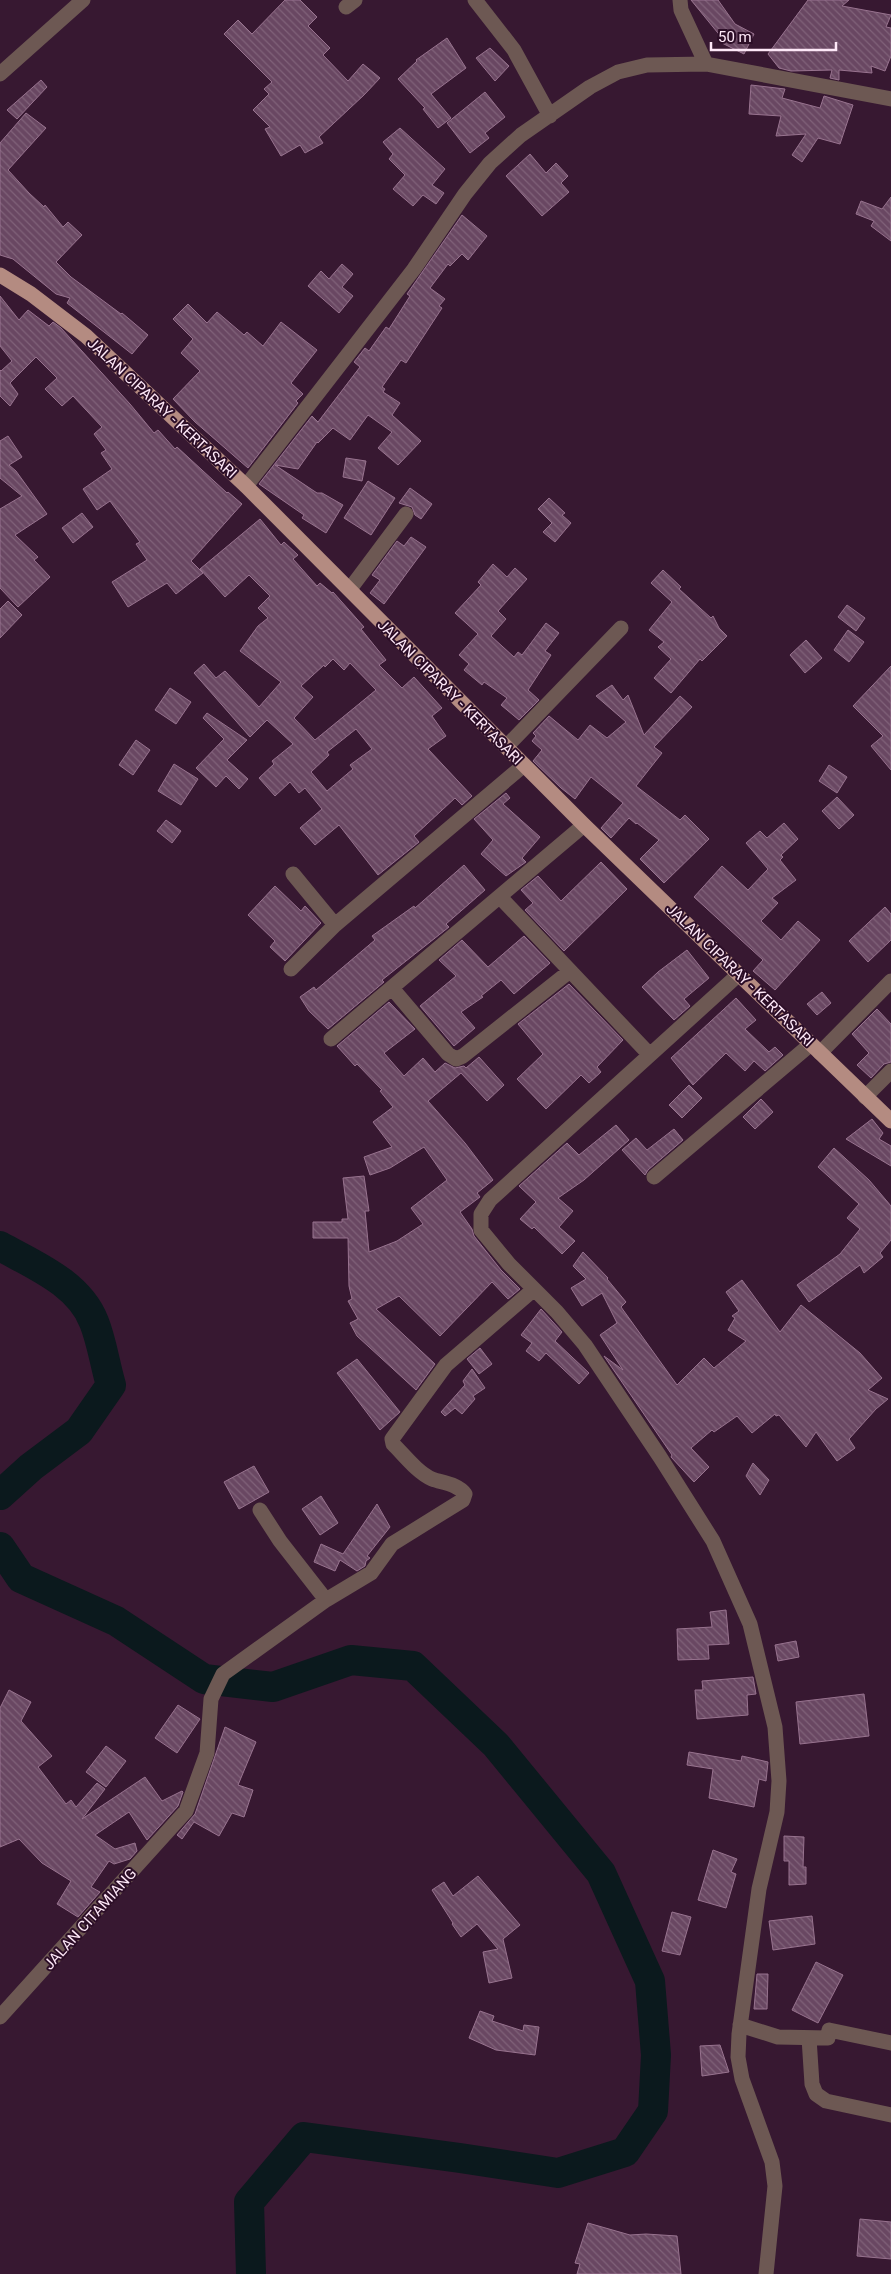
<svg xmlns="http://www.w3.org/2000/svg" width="891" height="2274" font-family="Roboto,sans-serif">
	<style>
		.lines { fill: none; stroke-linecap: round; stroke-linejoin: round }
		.river { stroke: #0b191d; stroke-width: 30 }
		.building { fill: url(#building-back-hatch); stroke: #98738f; fill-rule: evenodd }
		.minor { stroke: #6d5853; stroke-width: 15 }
		.major { stroke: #b48b81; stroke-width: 15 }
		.labels { text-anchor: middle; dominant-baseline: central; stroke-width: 4; stroke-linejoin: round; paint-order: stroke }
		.street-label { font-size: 15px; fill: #fee8f8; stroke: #2c0e27 }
	</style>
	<defs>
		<pattern id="building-back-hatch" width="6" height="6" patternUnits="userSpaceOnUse" patternTransform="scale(1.25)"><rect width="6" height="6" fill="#694762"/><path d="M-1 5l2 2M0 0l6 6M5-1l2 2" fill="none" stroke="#806279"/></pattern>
	</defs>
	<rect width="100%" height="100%" fill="#371831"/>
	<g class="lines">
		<path class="river" d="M0 1246C34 1265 79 1283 94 1322 102 1342 105 1365 111 1385L79 1431 31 1467 0 1495
			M0 1547 21 1578 116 1621 204 1679 273 1687 351 1660 413 1666 496 1745 601 1873 650 1981 656 2055 653 2111 625 2152 558 2173 460 2158 304 2137 249 2202 251 2274"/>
	</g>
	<path class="building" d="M285 0H300L317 17 308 26 330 48 323 55 348 81 363 64 380 78 364 95 319 137 323 143 305 153 300 145 281 156 265 129 270 127 253 110 269 94 264 89 272 82 224 34 238 20 252 34Z
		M691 0H718L735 24 754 34 744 54 720 42 722 38Z
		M808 0H849L842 6 891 15 886 27 891 28V56L885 71 871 66 872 73 839 70V80L830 78 832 70 791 71 779 68 768 54Z
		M447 38 466 68 431 94 451 118 438 128 423 109 425 108 398 79 417 61 416 60Z
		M490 48 509 66 495 81 476 58Z
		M41 80 47 87 17 119 7 110Z
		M751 85 785 89 782 98 820 108 824 96 853 105 840 144 818 138 802 162 792 155 806 134 776 136 781 116 749 114Z
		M485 92 505 117 485 133 489 138 470 153 447 123Z
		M26 113 46 128 8 170 29 193 44 207 45 205 63 227 68 222 82 235 56 262 71 277 121 314 122 313 148 335 132 354 67 303 70 298 56 294 13 259 0 255V143Z
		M400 128 445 169 432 185 444 193 436 204 423 195 413 206 393 189 405 175 389 159 393 154 383 142Z
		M530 154 546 173 556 163 568 176 561 183 569 192 542 216 506 176Z
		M891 197V241L871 226 874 221 856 214 861 201 882 209Z
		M462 215 487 236 468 260 462 254 450 266 448 264 430 288 445 299 439 306 442 308 406 363 401 360 382 387 385 389 383 392 400 403 392 415 421 441 398 465 378 448 392 432 368 415 350 440 333 428 318 443 317 442 298 469 275 465 317 493H322L343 505 326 533 302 518 304 515 259 484 312 416 318 422 360 367 354 362 365 348 369 351 386 327 389 329 410 296 407 294Z
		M342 264 353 274 342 287 353 296 339 313 308 286 321 271 329 279Z
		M0 296 19 320 28 310 49 326 53 322 61 328 130 404 154 433 158 430 175 449 177 447 227 493 228 492 242 504 191 561 203 573 176 594 167 583 128 607 112 582 147 560 136 544 140 542 110 501 97 510 83 489 112 469 101 453 106 450 94 434 102 427 73 396 62 406 45 389 57 378 36 357 10 383 18 394 10 406 0 396V370L1 371 12 361 0 346Z
		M188 304 207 323 217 312 244 335 247 332 263 346 281 322 317 350 291 383 303 394 296 401 298 403 248 468 195 422 173 399 200 371 181 353 193 339 173 319Z
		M8 436 22 457 9 465 16 471 47 514 15 535 38 557 34 560 50 577 18 607 0 588V509L22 496 0 478V441Z
		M346 458 366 461 362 481 343 477Z
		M368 481 395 498 371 535 344 518Z
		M410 488 432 504 421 519 415 515 412 507 399 503Z
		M549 498 565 513 562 515 571 523 555 542 543 532 552 523 538 509Z
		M82 513 93 527 73 543 62 528Z
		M260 519 281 545 284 542 298 555 293 559 317 586 320 583 332 593 333 592 364 627 361 629 386 660 379 665 402 688 414 677 442 708 432 716 446 736 428 749 472 796 462 805 455 798 414 836 419 842 378 875 339 825 315 845 300 828 322 809 305 788 299 793 290 782 275 796 259 778 274 764 272 761 293 744 267 720 250 737 194 673 204 664 216 678 225 671 259 707 281 682 240 651 258 626 268 618 258 608 270 596 249 575 225 597 200 569ZM333 659 344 670 350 663 376 690 315 740 294 718 313 697 301 686 324 665 325 667ZM356 729 372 749 350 765 353 769 327 791 311 772 329 755 327 752Z
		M411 537 426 547 384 604 370 593 380 580 372 575 397 541 404 546Z
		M493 564 507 577 515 568 527 579 498 611 506 619 491 636 514 657 518 652 522 655 546 623 559 633 545 651 551 655 528 690 539 700 519 720 501 705 507 698 484 682 482 685 464 670 469 664 459 655 478 634 455 613 481 585 478 582Z
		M663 570 681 587 679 589 711 618 713 616 719 628 727 636 702 661 700 659 671 693 654 678 671 659 658 647 664 642 649 630 672 602 651 583Z
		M8 601 22 615 0 638V609Z
		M847 605 865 618 856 631 838 617Z
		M848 630 864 642 849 662 834 650Z
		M806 640 822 658 805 673 790 655Z
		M891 666V770L871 746 883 736 853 706Z
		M612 685 623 700 628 695 644 735 680 696 692 707 654 747 662 753 636 786 680 820 685 815 709 839 664 883 640 859 659 840 637 823 636 824 629 818 611 838 601 828 623 803 591 777 575 799 561 788 533 761 542 750 532 741 536 736 533 733 549 716 578 740 590 725 607 738 626 722 596 696Z
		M170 688 191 702 176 724 155 710Z
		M207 713 247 740 227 760 248 779 239 789 226 776 216 787 196 768 224 739 203 718Z
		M136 740 150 750 133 775 119 765Z
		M174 764 198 779 181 805 158 791Z
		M829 765 847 777 837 793 819 781Z
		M506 793 510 798 503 804 540 837 522 858 526 862 506 876 481 854 493 840 474 819Z
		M837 797 854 815 839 829 822 811Z
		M166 820 181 831 172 843 157 831Z
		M784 823 798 839 781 855 783 857 780 860 796 880 772 898 778 903 761 921 781 940 798 921 820 940 775 990 753 971 763 960 694 897 722 866 748 890 768 869 746 843 760 831 767 838Z
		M601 862 627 889 564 951 525 910 533 903 521 890 538 876 561 901Z
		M464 865 485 890 446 924 449 927 382 980 384 982 328 1029 309 1011 300 997 314 987 316 990 375 940 372 936 414 906 415 908Z
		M275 886 301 911 305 906 321 923 285 961 270 947 275 941 248 915Z
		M885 907 891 914V940L868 962 849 941Z
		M524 936 550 963 514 994 501 980 481 996 483 997 461 1012 475 1028 454 1046 420 1006 456 976 439 960 462 940 488 967Z
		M687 950 709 978 684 999 690 1006 674 1020 642 987 658 972Z
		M569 984 623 1040 597 1067 601 1072 589 1083 581 1075 546 1109 517 1079 543 1054 518 1024Z
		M822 992 831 1003 817 1015 807 1004Z
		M736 998 756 1020 745 1029 769 1052 775 1047 783 1055 765 1071 754 1061 745 1071 726 1053 693 1085 671 1058Z
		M389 1002 415 1029 384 1053 404 1076 423 1058 435 1072 445 1063 455 1068 464 1066 466 1068 479 1057 504 1085 487 1101 461 1073 428 1101 465 1143 493 1180 477 1193 480 1197 460 1212 472 1229 474 1236 501 1270 520 1289 508 1299 492 1282 440 1336 399 1296 376 1309 435 1364 416 1390 357 1336 350 1323 358 1319 348 1301 352 1299 349 1286 348 1238H313V1222H342V1219H348L343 1178 364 1176 369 1211H365L369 1252 397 1241 423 1224 411 1208 447 1180 424 1147 390 1168 370 1175 364 1157 392 1147 373 1122 393 1107 380 1091 382 1090 357 1064 355 1066 337 1046Z
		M877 1009 891 1024V1062L884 1064 871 1078 857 1065 869 1053 852 1034Z
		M689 1085 702 1098 682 1118 669 1105Z
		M761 1099 773 1112 755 1129 743 1117Z
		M872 1119 883 1133 879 1139 891 1146V1166L846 1139Z
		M616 1125 629 1140 584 1180 558 1198 573 1211 559 1227 575 1241 562 1254 534 1227 532 1229 520 1219 536 1202 519 1186 567 1143 579 1155Z
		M674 1129 683 1140 648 1170 645 1175 622 1150 636 1138 647 1150Z
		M834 1148 869 1180 891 1206V1240L880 1253 883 1257 864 1273 860 1265 809 1302 797 1285 840 1254 860 1229 847 1218 859 1204 818 1167Z
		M583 1252 608 1278 607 1279 626 1302 621 1307 677 1385 704 1358 714 1368 746 1341 728 1330 735 1318 732 1316 739 1311 726 1292 742 1280 780 1332 801 1305 860 1353 882 1378 868 1390 888 1399 876 1409 849 1439 855 1448 837 1461 816 1432 806 1447 779 1415 776 1416 775 1414 752 1433 737 1416 714 1432 712 1430 691 1448 709 1467 694 1482 671 1457 672 1455 604 1356 623 1370 600 1335 617 1323 602 1293 582 1306 571 1288 586 1279 573 1266Z
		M541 1309 562 1332 555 1341 589 1373 579 1384 546 1353 539 1361 526 1351 532 1343 521 1335Z
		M480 1348 492 1364 479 1374 467 1359Z
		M357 1359 400 1412 380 1430 337 1373Z
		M472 1369 485 1388 473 1396 475 1399 462 1414 455 1408 445 1416 441 1412 465 1385 463 1381Z
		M753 1463 769 1480 760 1495 746 1476Z
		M254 1466 269 1492 239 1509 224 1482Z
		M321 1496 338 1523 320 1535 302 1509Z
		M377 1504 390 1527 367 1556 370 1558 366 1561 365 1566 357 1571 340 1560 335 1571 314 1562 321 1544 343 1554Z
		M726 1610 729 1644 708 1645 709 1659 678 1660 677 1629 712 1627 710 1612Z
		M796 1641 799 1657 778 1661 775 1645Z
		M753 1677 756 1694 747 1695 748 1715 697 1719 695 1690H703L702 1681Z
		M9 1690 31 1702 21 1721 52 1756 38 1767 66 1804 71 1800 76 1807 97 1783 105 1789 82 1819 145 1777 162 1801 182 1791 183 1792 178 1806 147 1840 129 1812 95 1835 115 1849 135 1843 137 1851 130 1859 114 1864 109 1861 91 1887 100 1892 78 1917 57 1904 71 1881 42 1863 19 1839 0 1847V1708Z
		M864 1694 869 1736 800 1744 796 1702Z
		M178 1705 200 1719 177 1753 155 1738Z
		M225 1727 256 1742 238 1785 253 1790 244 1817 232 1813 219 1836 194 1822 182 1839 177 1835 195 1814Z
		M106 1746 126 1761 106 1787 86 1772Z
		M689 1752 741 1761 742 1756 768 1762 766 1781 759 1779 754 1807 709 1798 713 1769 687 1765Z
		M784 1836 804 1837 803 1867H806V1884L789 1885V1861H784Z
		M713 1850 737 1859 731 1872 736 1874 726 1908 698 1900Z
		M478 1876 520 1925 503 1939 512 1978 489 1983 483 1952 498 1949 477 1924 461 1937 452 1924 453 1923 432 1890 444 1882 453 1896Z
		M672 1912 691 1917 680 1955 662 1951Z
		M812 1916 815 1944 773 1950 769 1921Z
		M816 1962 843 1975 818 2023 792 2010Z
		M757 1974H768L767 2009H754Z
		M480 2011 494 2016 492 2021 523 2031 524 2025 539 2027 535 2055 496 2050 469 2038Z
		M720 2045 729 2072 702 2076 700 2046Z
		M860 2219 891 2222V2259L857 2256Z
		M588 2223 630 2235 646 2234 677 2236 681 2274H577L580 2264 575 2263Z"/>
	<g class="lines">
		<path class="minor" d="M475 0 514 50 550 116
			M680 0 681 10 706 64
			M346 7 355 0
			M0 74 83 0
			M246 486 414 269 465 194 490 163 521 135 590 87 618 72 647 65 706 64 891 99
			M350 589 406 514
			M506 747 621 628
			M293 874 335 925
			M500 897 649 1054
			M291 969 335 925 524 765
			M738 975 490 1200 481 1214V1230L509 1264 557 1312 585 1345 660 1457 713 1541 750 1624 775 1727 779 1781 777 1812 759 1889 739 2034 738 2057 742 2079 772 2162 775 2186 766 2274
			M392 988 448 1054 456 1059 463 1056 570 971
			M331 1039 584 825
			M820 1053 891 981
			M865 1097 891 1071
			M654 1177 811 1044
			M260 1510 280 1541 326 1600
			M0 2017 186 1811 207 1753 211 1699 223 1674 326 1600 371 1573 392 1544 463 1500 465 1494C458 1484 443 1483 432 1479 417 1472 405 1456 393 1444L392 1439 446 1365 533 1290
			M740 2025 778 2037 828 2038 829 2030 891 2043
			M809 2038 812 2084 816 2094 826 2101 891 2115"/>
		<path class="major" d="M0 275 31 294 86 336 246 486 584 825 891 1121"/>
	</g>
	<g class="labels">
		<g class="street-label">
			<text transform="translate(162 408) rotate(43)">JALAN CIPARAY - KERTASARI</text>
			<text transform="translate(450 692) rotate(45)">JALAN CIPARAY - KERTASARI</text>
			<text transform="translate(740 975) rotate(44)">JALAN CIPARAY - KERTASARI</text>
			<text transform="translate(90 1919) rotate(-48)">JALAN CITAMIANG</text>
		</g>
	</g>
	<path d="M711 42v8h125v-8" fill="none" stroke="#fee8f8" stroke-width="2.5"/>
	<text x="718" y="42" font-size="15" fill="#fee8f8" stroke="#2c0e27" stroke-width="4" paint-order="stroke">50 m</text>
</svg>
